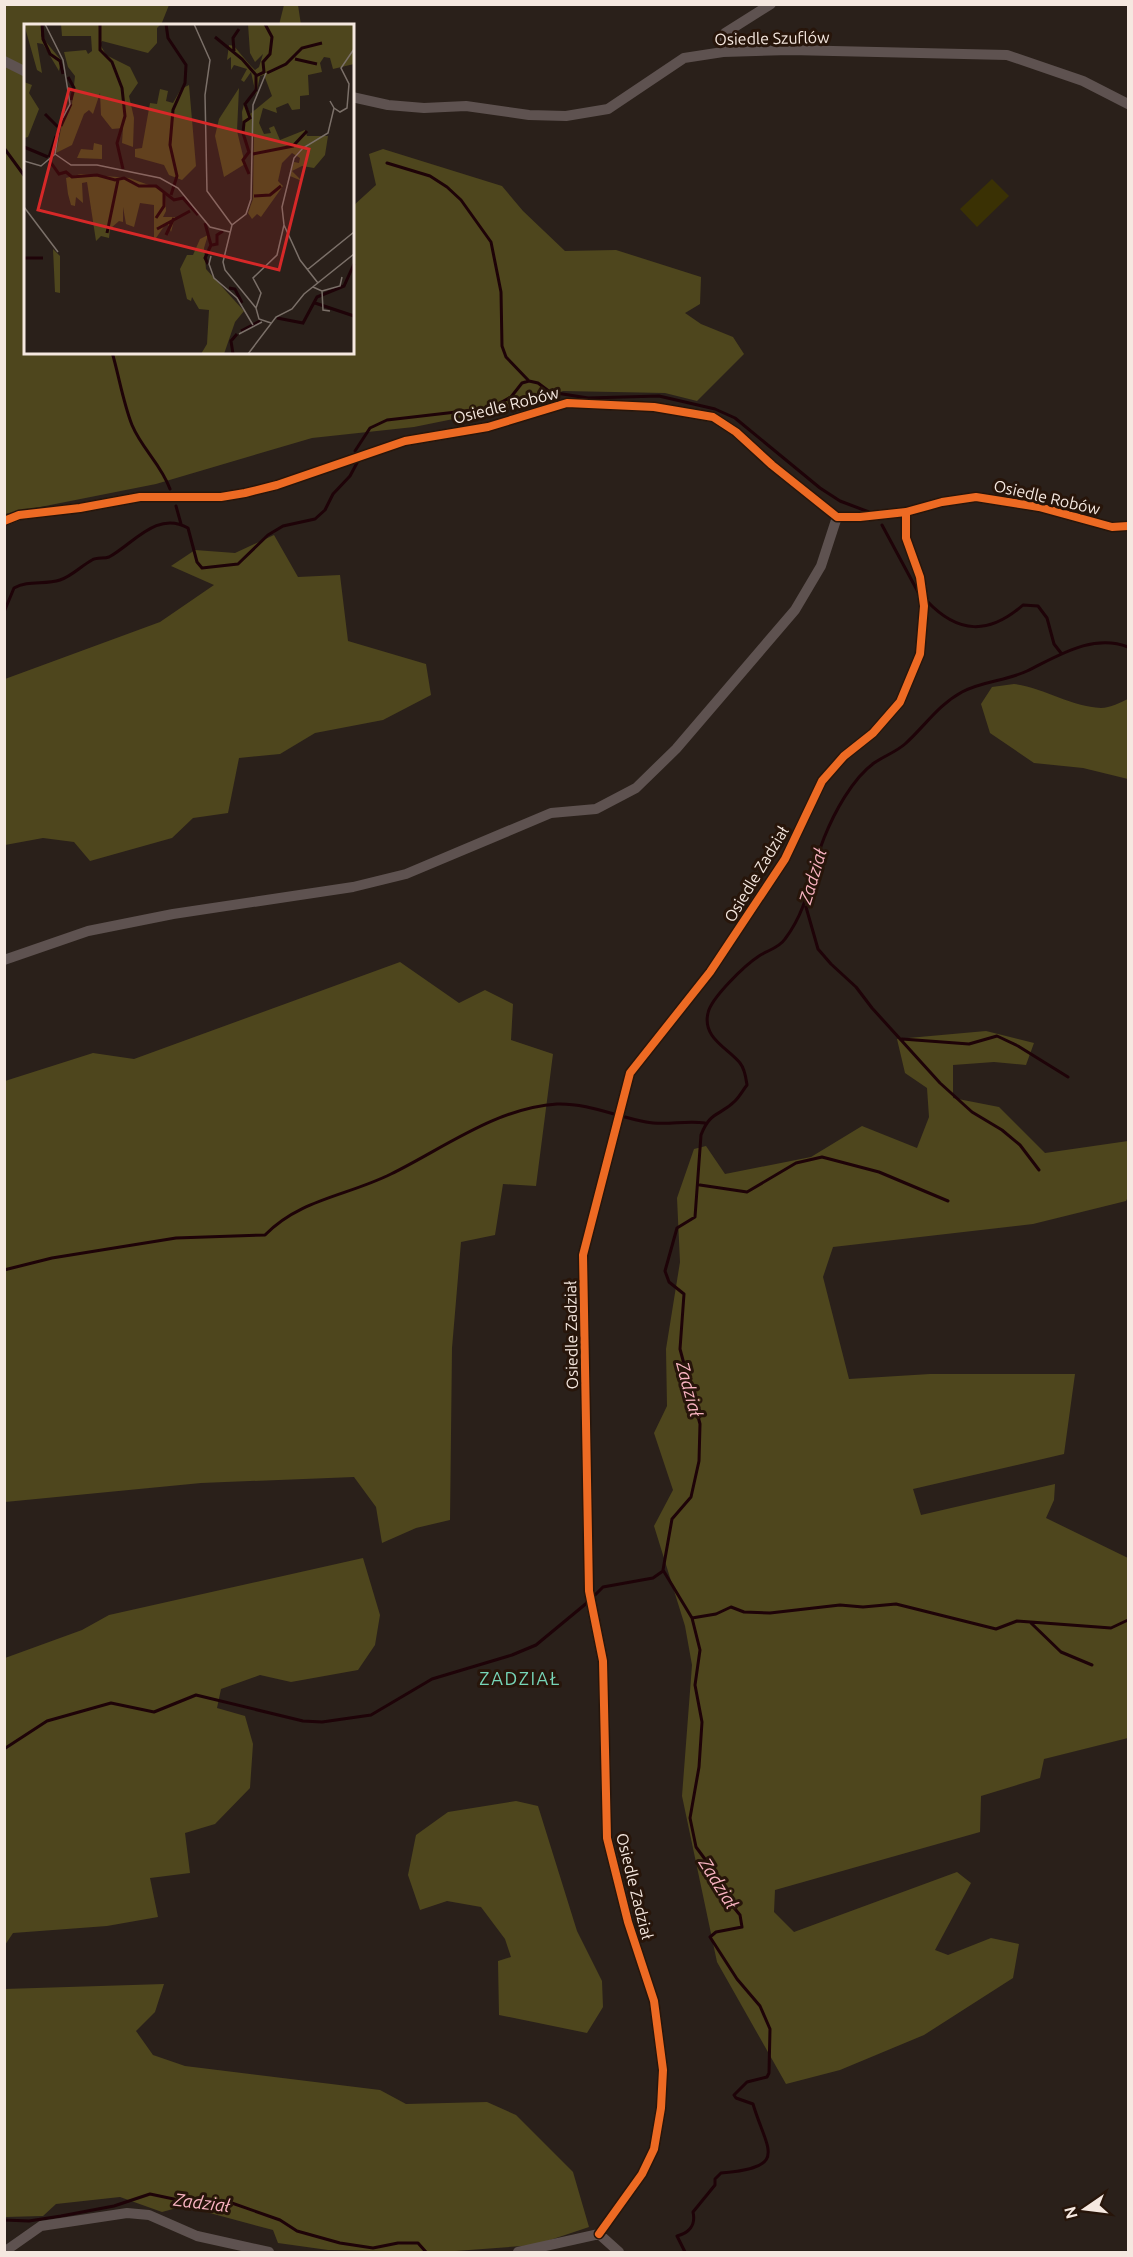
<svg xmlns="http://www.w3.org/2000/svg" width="1133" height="2257" font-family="Ubuntu,sans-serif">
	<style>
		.green { fill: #3a3104 }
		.forest { fill: #4e461d }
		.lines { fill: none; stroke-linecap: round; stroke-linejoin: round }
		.stream { stroke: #1e0308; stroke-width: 3 }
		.minor { stroke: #5e5250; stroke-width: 10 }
		.cycleway-casing { stroke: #27150a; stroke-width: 11 }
		.cycleway { stroke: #ed6a23; stroke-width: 8 }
		.labels { text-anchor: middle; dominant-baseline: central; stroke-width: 6; stroke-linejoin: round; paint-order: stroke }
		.street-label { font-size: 16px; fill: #f5e8e0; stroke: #27150a }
		.water-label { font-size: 18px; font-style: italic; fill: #f9b3c1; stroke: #27150a }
		.neighbourhood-label { font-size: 18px; letter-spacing: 1.5px; fill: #77d5b8; stroke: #27150a }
		.inset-river { fill: none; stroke: #1e0308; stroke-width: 3 }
		.inset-road { fill: none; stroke: #7b7069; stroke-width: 1.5 }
		.view { fill: #d62828; fill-opacity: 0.15; stroke: #d62828; stroke-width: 3 }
		.inset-edge { fill: none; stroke: #f5e8e0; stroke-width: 3 }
	</style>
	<rect width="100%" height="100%" fill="#2a201a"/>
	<path class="green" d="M992 179 1009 196 977 227 960 209Z"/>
	<path class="forest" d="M4 5H169L161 25 26 26V352H352L353 206 376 185 369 154 383 149 502 186 523 211 565 251 616 250 701 277 700 304 685 313 701 324 733 337 744 354 697 401 665 393 563 391 518 406 414 427 312 438 156 484 5 514Z
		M284 5H298L301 25H279Z
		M274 535 298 577 340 575 348 641 426 664 431 695 383 720 315 733 280 754 239 758 228 813 193 818 172 838 90 861 74 842 43 838 5 845V679L160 622 214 585 171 566 195 550 235 553Z
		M1014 684C1044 688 1072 707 1101 708 1110 708 1121 702 1128 699V779L1083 768 1034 763 990 733 981 704 992 687Z
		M400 962 459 1003 485 990 513 1004 511 1040 553 1054 536 1186 503 1184 495 1235 461 1242 452 1348 450 1520 416 1528 382 1543 376 1507 354 1477 201 1483 5 1502V1081L93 1053 134 1059Z
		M986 1031 1034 1043 1026 1065 994 1062 953 1065V1098L999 1107 1045 1153 1128 1141V1197L1126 1201 1033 1224 833 1247 823 1277 849 1379 930 1374H1075L1064 1454 913 1489 921 1515 1055 1484 1054 1500 1046 1518 1128 1558V1738L1044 1759 1040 1778 981 1796 980 1832 775 1890 774 1912 794 1932 957 1872 971 1883 935 1950 948 1955 991 1938 1019 1944 1013 1978 924 2035 840 2070 786 2084 717 1962 682 1796 692 1665 685 1626 654 1526 673 1490 654 1433 667 1406 666 1349 680 1262 677 1198 694 1149 706 1146 725 1174 811 1157 862 1126 917 1148 929 1117 927 1088 905 1073 897 1039Z
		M363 1558 380 1615 375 1645 358 1670 291 1682 260 1675 221 1689 217 1708 245 1716 253 1744 250 1788 215 1824 185 1833 190 1873 150 1878 158 1917 107 1926 13 1933 5 1945V1658L82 1630 109 1615Z
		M516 1801 538 1806 577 1931 602 1981 603 2007 587 2033 499 2015 498 1961 511 1957 505 1939 481 1907 447 1901 420 1910 408 1875 416 1835 448 1812Z
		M164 1984 155 2012 136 2031 153 2055 185 2066 380 2090 406 2104 487 2102 516 2115 573 2172 589 2227 535 2245 442 2252 328 2250 278 2243 273 2230 184 2206 162 2212 120 2197 56 2204 43 2216 5 2217 4 1989Z"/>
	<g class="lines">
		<path class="stream" d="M4 148 26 178
			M387 163 430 176 447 187 461 200 491 242 501 292 502 346 506 357 529 381
			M112 352C119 376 123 402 132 425 142 449 161 464 170 489
			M355 451 370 428 387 420 491 408 511 397 522 383 529 381 538 383 550 392 588 398 659 396 715 409 735 418 820 488 840 501 869 512
			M176 506 181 524
			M882 525 918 592
			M927 601C958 634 989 635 1023 605L1038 606 1047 618 1054 644 1061 653
			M4 612 14 588C28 580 45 585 60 580 72 576 81 566 92 560 97 557 104 559 109 557 133 544 157 510 188 528L197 562 202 568 238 564 268 535 283 526 315 519 325 510 333 494 350 476 358 461
			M806 907 818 949 831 964 856 987 872 1008 940 1083 972 1112 1002 1130 1020 1145 1039 1170
			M902 1039 969 1044 997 1036 1018 1046 1068 1077
			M700 1185 747 1192 796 1163 822 1157 879 1172 948 1201
			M4 1270 52 1258 176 1238 265 1235C300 1199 347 1196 391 1174 444 1148 496 1108 557 1104 588 1103 617 1117 646 1122 665 1126 685 1120 705 1123
			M593 1597 603 1587 653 1578 663 1571
			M692 1618 716 1614 731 1607 744 1612 770 1613 840 1605 863 1607 896 1604 996 1629 1017 1621 1111 1628 1128 1620
			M1031 1623 1061 1652 1092 1665
			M4 1749 47 1721 111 1703 154 1712 196 1695 303 1721 322 1722 371 1715 432 1679 512 1655 536 1645 588 1602
			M4 2220 29 2221 61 2216 114 2206 150 2194 207 2206 229 2202 280 2220 297 2231 340 2243 373 2248 398 2243H418L426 2252
			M685 2252 677 2236C689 2233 696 2225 693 2212L715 2185V2179L721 2173C790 2167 767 2151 753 2104L736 2098 734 2095 747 2082 767 2077 769 2073 770 2029 760 2006 737 1979 710 1937 716 1932 742 1927 740 1915 726 1898 716 1874 696 1847 690 1818 699 1767 702 1722 695 1685 700 1650 692 1618 663 1570 672 1519 691 1497 699 1461 700 1424 680 1349 684 1294 669 1282 665 1271 677 1228 695 1217 701 1135C710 1111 720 1116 735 1101 740 1096 743 1090 747 1085 746 1078 745 1069 740 1063 728 1048 702 1038 708 1013 711 998 745 965 759 956 768 950 779 948 785 939 810 906 810 873 824 838 834 813 852 779 874 763 884 756 896 752 905 744 925 726 938 705 962 692 982 681 1006 681 1027 671 1058 656 1093 633 1128 647"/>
		<path class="minor" d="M723 52 725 33 771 4
			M4 61 26 72
			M352 97 388 105 424 108 466 106 529 115 566 116 608 109 684 58 723 52 790 50 1007 55 1083 81 1128 104
			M4 521 19 515 80 508 140 497H221L245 493 277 485 405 441 488 427 567 403 654 407 713 417 736 432 772 465 837 517H860L906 512 942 502 976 497 1039 507 1112 527 1128 526
			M4 960 88 931 173 914 353 887 406 874 551 813 596 809 636 788 676 749 795 610 821 566 837 517
			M599 2234 642 2174 654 2149 661 2108 663 2070 654 2001 628 1922 607 1838 603 1661 589 1591 583 1255 630 1073 710 972 785 859 822 781 844 756 873 733 900 702 920 654 924 606 920 577 906 538V512
			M4 2252 41 2226 127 2213 149 2215 197 2236 269 2252
			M518 2252 599 2234 619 2252"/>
		<defs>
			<path id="cycleway" d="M4 521 19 515 80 508 140 497H221L245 493 277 485 405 441 488 427 567 403 654 407 713 417 736 432 772 465 837 517H860L906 512 942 502 976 497 1039 507 1112 527 1128 526
				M599 2234 642 2174 654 2149 661 2108 663 2070 654 2001 628 1922 607 1838 603 1661 589 1591 583 1255 630 1073 710 972 785 859 822 781 844 756 873 733 900 702 920 654 924 606 920 577 906 538V512"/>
		</defs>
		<use href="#cycleway" class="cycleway-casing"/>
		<use href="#cycleway" class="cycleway"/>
	</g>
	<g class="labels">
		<g class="street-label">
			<text transform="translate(772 38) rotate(-1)">Osiedle Szuflów</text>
			<text transform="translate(506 405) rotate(-14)">Osiedle Robów</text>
			<text transform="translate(1047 497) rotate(13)">Osiedle Robów</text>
			<text transform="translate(756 874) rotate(-59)">Osiedle Zadział</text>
			<text transform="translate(571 1335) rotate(-91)">Osiedle Zadział</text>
			<text transform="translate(635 1886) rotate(76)">Osiedle Zadział</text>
		</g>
		<g class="water-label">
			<text transform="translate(812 876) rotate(-73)">Zadział</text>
			<text transform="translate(690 1389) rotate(75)">Zadział</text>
			<text transform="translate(719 1883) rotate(58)">Zadział</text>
			<text transform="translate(202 2202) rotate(7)">Zadział</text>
		</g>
		<g class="neighbourhood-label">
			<text x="520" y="1678">ZADZIAŁ</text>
		</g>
	</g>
	<g transform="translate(24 24)">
		<rect width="330" height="330" fill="#2a201a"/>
		<path d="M0 0H19L17 12 37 36 35 47 19 20 13 19 18 49 13 46ZM37 0H137L133 4V19L124 29 78 17 76 20 82 31 106 43 114 59 105 72 110 94 109 123 98 119 99 104 88 105 77 91 76 69 69 90 65 86 60 90 48 121 32 129 39 95 48 80 51 52 44 43 40 28 62 26 64 30 68 27 67 12H38ZM224 0H330V40L309 45 306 34 300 33 296 39 298 48 284 51 285 71 276 72V85L268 86 264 79 252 84 253 89 239 84 235 99 240 110 247 109 245 104 250 102 256 116 281 106 283 112H304L301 131 290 144 278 142 268 147 278 157 266 152 270 138 275 139 276 134 268 129 258 139 254 157 259 162 237 193 233 190 228 195 224 189 229 175 230 111 219 110 218 88 221 77 226 90 248 72 240 51 236 52 232 71 227 48 220 58 217 56 223 45 210 41 207 46V33L203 36 205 21 210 22 225 40 231 46 235 43 239 30 231 38 226 29ZM0 58 8 61 5 69 15 85 4 113 0 114ZM165 61 172 142 158 156 145 151 140 141 111 133V125L118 124 126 79 133 80 136 65 144 67 142 77 149 79 157 65ZM215 64 213 107 221 140 200 153 191 112 195 95ZM70 119 78 121V135L53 134 57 125 69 126ZM57 150 105 154 139 166 144 170 141 172 142 187 139 193H151L147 208 143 198 130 217V181L116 179 110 203 102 200 99 183V198L95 197 86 205 85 214 77 212 72 217 63 158 58 159 59 179 52 173 51 182 47 181 44 170 42 154ZM184 211 180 224 182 245 220 287 211 298 200 330H177L183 320 185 286 175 285 168 273 167 277 163 275 156 245 163 231H169L176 215ZM29 225 36 232V269L31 268Z" fill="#4e461d"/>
		<path class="inset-river" d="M18 0 19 15 26 30 36 37 39 50M76 0V26L88 38 98 64 101 92 93 119 99 145M142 0 144 14 162 41 161 59 149 86 146 121 153 152 147 171M191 13 218 35 232 51M210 27 209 14 215 5M271 35 293 40M243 49 262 40 278 24 298 19M44 53 50 64 47 76M21 90 34 103M37 102 47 80M0 123 24 133M229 130 269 122 283 107M25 133 32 112M25 136 35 150 42 148 48 153 73 151 91 156 100 154 115 162H132L150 176 159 174 174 191M225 150 219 136 225 128 219 109 220 98 226 94 221 80 232 66V52L240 48 239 38 246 30 248 13 241 0M230 172 246 171 257 162M132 194 140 182V168M181 199 187 221 181 234 184 240M133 205 166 187M83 209 94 156M142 211 150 194M188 221 193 220V211L199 207M0 234H19M205 264 211 265 218 279M291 279 330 292M253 294 279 299 293 273 320 262 330 240M217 307 236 297M209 330 207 317 213 310"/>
		<path class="inset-road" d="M170 0 186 36 181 71 183 167 208 201M242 49 229 81 227 175 222 190 208 201 199 238 201 246 232 284 235 295 247 299M310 84 316 88 323 84 325 60 317 44 330 25M31 130 47 141H73L136 154 154 164 186 203 206 208M0 137 17 142 31 130 36 99 46 80 39 36 21 0M0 183 34 228M260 201 276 236 294 259M187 232 185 240 190 254 213 274 229 301M283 246 330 208M289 263 298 267 299 286 306 287M298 267 316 262 318 253M232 284 237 269 229 254 253 231 260 201 258 183 270 134 279 124 304 109 310 84 306 77M215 310 238 298M224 330 252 293 268 285 280 270 330 230"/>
		<path class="view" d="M45 65 285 125 255 246 14 186Z"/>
		<rect width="330" height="330" class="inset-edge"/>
	</g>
	<rect width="1133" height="2257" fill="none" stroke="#f5e8e0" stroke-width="12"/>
	<g transform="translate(1085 2209) rotate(256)" stroke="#27150a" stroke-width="4.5" paint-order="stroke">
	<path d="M0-4.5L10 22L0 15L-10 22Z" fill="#f5e8e0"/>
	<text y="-9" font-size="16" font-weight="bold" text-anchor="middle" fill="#f5e8e0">N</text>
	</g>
</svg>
